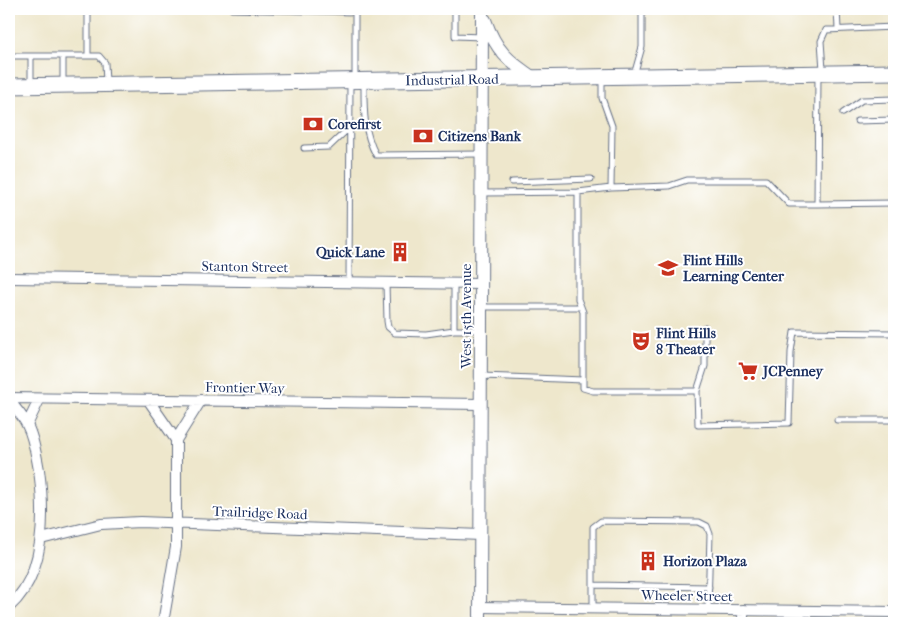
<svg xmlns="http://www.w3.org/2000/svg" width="903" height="632" font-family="'IM FELL French Canon',serif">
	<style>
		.green { fill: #aad784; stroke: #628371 }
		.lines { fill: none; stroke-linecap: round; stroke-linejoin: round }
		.service-casing { stroke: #656f84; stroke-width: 7 }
		.minor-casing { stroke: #656f84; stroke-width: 12 }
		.tertiary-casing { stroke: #656f84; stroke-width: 14 }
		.secondary-casing { stroke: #656f84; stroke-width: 17 }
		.service { stroke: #fff; stroke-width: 5 }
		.minor { stroke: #fff; stroke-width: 10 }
		.tertiary { stroke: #fff; stroke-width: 12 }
		.secondary { stroke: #fff; stroke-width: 15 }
		.labels { text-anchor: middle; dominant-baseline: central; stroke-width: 4; stroke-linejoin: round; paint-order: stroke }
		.street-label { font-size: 14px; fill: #1b2f5e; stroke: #fff }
		.poi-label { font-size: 14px; font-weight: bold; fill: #1b2f5e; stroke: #fff; text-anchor: start }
	</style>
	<rect width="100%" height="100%" fill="#fff"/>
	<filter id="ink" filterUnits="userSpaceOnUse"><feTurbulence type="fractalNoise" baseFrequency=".02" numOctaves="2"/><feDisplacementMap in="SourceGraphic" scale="10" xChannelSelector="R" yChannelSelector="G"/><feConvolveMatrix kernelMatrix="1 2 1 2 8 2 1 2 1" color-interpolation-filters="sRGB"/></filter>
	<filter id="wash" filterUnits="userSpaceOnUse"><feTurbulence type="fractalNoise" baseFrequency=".0096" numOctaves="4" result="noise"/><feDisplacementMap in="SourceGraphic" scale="20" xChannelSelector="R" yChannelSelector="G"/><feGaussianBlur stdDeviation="1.12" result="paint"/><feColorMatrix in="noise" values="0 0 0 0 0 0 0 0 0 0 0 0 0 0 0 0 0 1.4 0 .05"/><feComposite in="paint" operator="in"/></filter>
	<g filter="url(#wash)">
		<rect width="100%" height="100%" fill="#eee7cc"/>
		<path class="green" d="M590 620H637V623H590Z
			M661 620H707V623H661Z"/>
	</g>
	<g filter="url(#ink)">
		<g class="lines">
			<defs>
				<path id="service" d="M88 9V56
					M232 9 355 12
					M455 9V36L482 37
					M837 9 838 29
					M9 56H99L105 63 106 82
					M63 56V83
					M823 70 821 41 826 30 894 27
					M818 74 817 204 894 203
					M634 75 642 47V9
					M355 79V10
					M364 82C364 108 363 131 376 155L482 154
					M31 85V56
					M843 113 862 100 894 99
					M857 121 894 120
					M304 148 329 147 349 128
					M512 182 591 179
					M611 188 669 186 687 180H766L789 204H817
					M578 192V299L583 312V388L593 391H697L698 425 789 423 791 352 794 332 894 333
					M482 193 578 192 611 188 612 126 602 98V77
					M349 282 350 82
					M386 283 387 321 388 327 395 333 426 334 454 330
					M454 284V330H481
					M482 307H581
					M482 376 583 380
					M697 391 705 366V327
					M837 420H894
					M593 585 709 587
					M593 608V527L601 521 699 522 707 526 710 534 708 610"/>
				<path id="minor" d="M9 278 482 284
					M9 398 481 404
					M9 400C15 408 23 416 27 425 34 438 36 455 39 470 45 515 46 574 9 607
					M149 401 176 440V547L163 623
					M27 425 39 400
					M176 440 201 400
					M41 539 101 524 140 522 481 535
					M480 607 894 612
					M743 623V610"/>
				<path id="tertiary" d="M485 20C496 51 508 61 535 79
					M480 623 482 9"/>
				<path id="secondary" d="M9 86 894 72"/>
			</defs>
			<use href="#service" class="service-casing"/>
			<use href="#minor" class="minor-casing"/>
			<use href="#tertiary" class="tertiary-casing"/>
			<use href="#secondary" class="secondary-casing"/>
			<use href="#service" class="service"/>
			<use href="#minor" class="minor"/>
			<use href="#tertiary" class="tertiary"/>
			<use href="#secondary" class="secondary"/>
		</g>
	</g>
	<defs>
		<symbol id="bank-bare" viewBox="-9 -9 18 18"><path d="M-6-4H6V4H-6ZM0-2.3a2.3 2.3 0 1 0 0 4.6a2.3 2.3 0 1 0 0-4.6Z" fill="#c8321e" stroke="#fff" stroke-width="2.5" paint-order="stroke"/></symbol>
		<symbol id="building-bare" viewBox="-9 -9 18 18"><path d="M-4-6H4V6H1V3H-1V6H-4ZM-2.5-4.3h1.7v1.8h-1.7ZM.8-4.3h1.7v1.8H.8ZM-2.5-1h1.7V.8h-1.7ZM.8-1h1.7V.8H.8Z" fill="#c8321e" stroke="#fff" stroke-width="2.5" paint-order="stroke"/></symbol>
		<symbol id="school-bare" viewBox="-9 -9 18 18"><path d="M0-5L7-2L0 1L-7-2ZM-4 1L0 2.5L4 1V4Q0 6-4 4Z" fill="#c8321e" stroke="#fff" stroke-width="2.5" paint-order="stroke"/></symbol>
		<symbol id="theatre-bare" viewBox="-9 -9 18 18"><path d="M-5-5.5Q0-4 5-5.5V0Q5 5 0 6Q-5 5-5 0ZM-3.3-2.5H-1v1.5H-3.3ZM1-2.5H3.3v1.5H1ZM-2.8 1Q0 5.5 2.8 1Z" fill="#c8321e" stroke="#fff" stroke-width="2.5" paint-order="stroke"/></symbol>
		<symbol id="supermarket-bare" viewBox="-9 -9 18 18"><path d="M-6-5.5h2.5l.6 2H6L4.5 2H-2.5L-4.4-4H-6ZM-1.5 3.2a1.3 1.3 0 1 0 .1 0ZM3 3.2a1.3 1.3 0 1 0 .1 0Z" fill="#c8321e" stroke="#fff" stroke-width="2.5" paint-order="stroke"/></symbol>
	</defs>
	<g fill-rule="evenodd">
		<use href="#bank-bare" x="299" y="110" width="28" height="28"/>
		<use href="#bank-bare" x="409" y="122" width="28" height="28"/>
		<use href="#building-bare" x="386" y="238" width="28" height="28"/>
		<use href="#school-bare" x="654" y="254" width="28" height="28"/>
		<use href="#theatre-bare" x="627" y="327" width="28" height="28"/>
		<use href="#supermarket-bare" x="734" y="357" width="28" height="28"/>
		<use href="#building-bare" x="634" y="547" width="28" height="28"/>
	</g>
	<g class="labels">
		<g class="street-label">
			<text transform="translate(452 80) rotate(-1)">Industrial Road</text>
			<text transform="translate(245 267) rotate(1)">Stanton Street</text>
			<text transform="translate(466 316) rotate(-90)">West 15th Avenue</text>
			<text transform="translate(245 388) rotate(1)">Frontier Way</text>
			<text transform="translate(260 513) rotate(2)">Trailridge Road</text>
			<text transform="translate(687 596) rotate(1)">Wheeler Street</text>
		</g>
		<g class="poi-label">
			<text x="328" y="124">Corefirst</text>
			<text x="438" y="136">Citizens Bank</text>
			<text x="385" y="252" text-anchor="end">Quick Lane</text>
			<text x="683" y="260">Flint Hills<tspan x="683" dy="16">Learning Center</tspan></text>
			<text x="656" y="333">Flint Hills<tspan x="656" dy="16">8 Theater</tspan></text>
			<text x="763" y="371">JCPenney</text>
			<text x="663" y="561">Horizon Plaza</text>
		</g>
	</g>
	<rect width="903" height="632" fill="none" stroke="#fff" stroke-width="30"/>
</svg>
